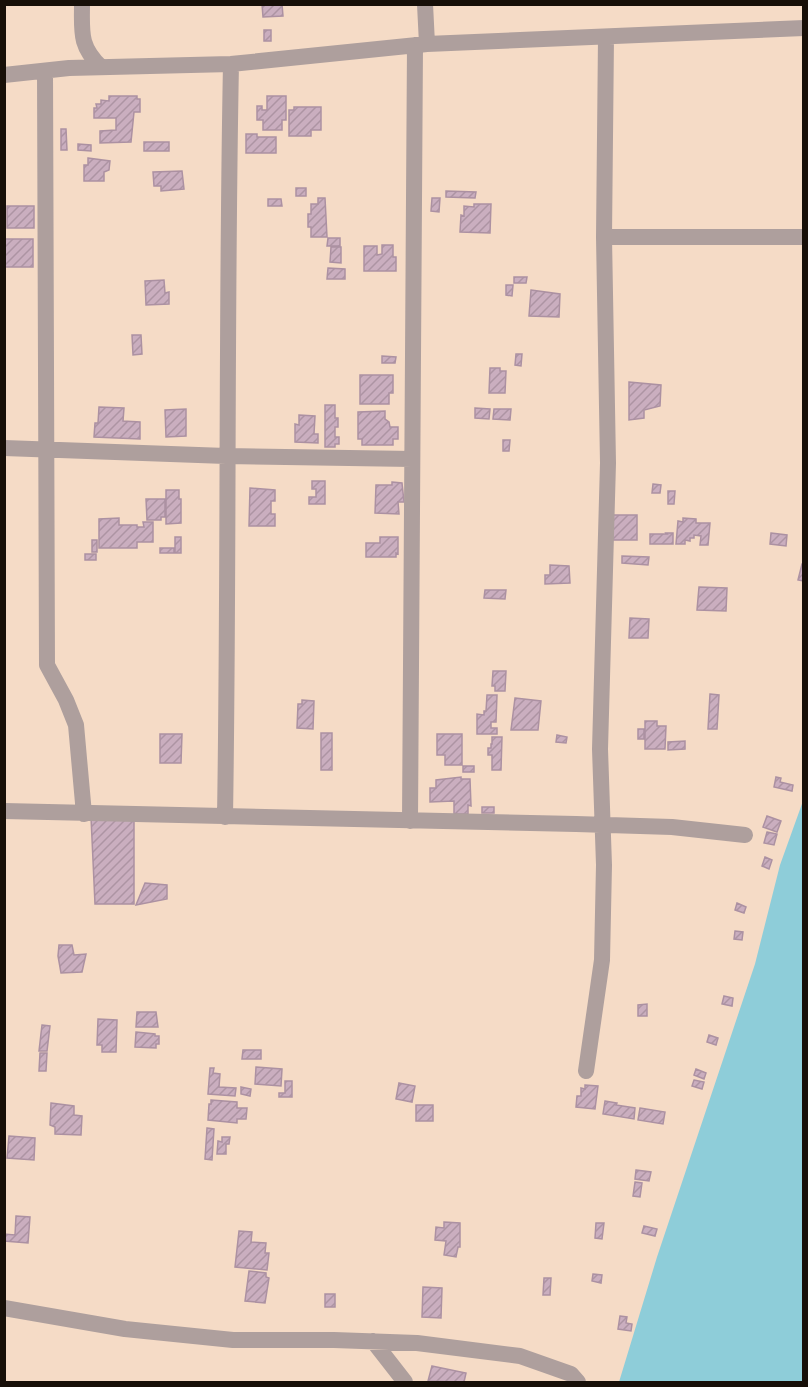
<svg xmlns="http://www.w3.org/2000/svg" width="808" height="1387" font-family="Quicksand,sans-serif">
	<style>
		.water { fill: #8ecdd9 }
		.building { fill: url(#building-hatch); stroke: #ac91a2; stroke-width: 1.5 }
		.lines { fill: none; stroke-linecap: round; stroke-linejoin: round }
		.minor { stroke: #ae9f9d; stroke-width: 16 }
	</style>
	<defs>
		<pattern id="building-hatch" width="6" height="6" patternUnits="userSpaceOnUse" patternTransform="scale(1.5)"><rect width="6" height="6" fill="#caaebf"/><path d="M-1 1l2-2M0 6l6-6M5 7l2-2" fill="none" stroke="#ad94a3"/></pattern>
	</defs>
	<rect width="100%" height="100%" fill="#f5dbc6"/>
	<path class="water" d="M803 801V1382H619L657 1257 755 964 780 865Z"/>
	<path class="building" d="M262 4H282L283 16 263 17Z
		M264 30H271V41H264Z
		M109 96H137V99H140V112H134L131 142 100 143V131L116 130V118H94V108H97L96 104H101V100L109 101Z
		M267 96H286V120H282V130H263V120H257V106H262V110H267Z
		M294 107H321V130H311V136H289V110H294Z
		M61 129H66L67 150H61Z
		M246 134H257V137H276V153H246Z
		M144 142H169V151H144Z
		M78 144 91 145V151L78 150Z
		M88 158 110 161 109 170 104 172V181H84V165H88Z
		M182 171 184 189 161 191V186H154L153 172Z
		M296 188H306V196H296Z
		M446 191 476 192 475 198 446 197Z
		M318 198H325L327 237H311V227H308V214H311V204H318Z
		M432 198H440L439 212 431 211Z
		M268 199H281L282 206H268Z
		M474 204H491L490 233 460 232 461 215 464 216V206L474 207Z
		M7 206H34V228H7Z
		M328 238H340V246H327Z
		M4 239H33V267H4Z
		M382 245H393V257H396V271H364V246H377V255L382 254Z
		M331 247H341V263L330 262Z
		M328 268 345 269V279H327Z
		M514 277H527L526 283H514Z
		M164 280 165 293 169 292V304L146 305 145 281Z
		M506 285H513L512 296 506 295Z
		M531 290 560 294 559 317 529 316Z
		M132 335H141L142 354 133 355Z
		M516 354H522L521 366 515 365Z
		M382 356 396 357 395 363H382Z
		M490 368H500V371H506L505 393H489Z
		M360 375H393V393H389V404H360Z
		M629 382 661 385 660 406 644 410V418L629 420Z
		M325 405H335V418H338V427H335V437H339V444H335V447H325Z
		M99 407 124 408 123 421 140 422V439L94 437 95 423H98Z
		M475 408 490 409 489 419 475 418Z
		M186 409V436L166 437 165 410Z
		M494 409H511L510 420 493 419Z
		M385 411V419L389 422 390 427H398V439H393V445H362V439H358V412Z
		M299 415 315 416 314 434H318V443L295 442V424L299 425Z
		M503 440H510L509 451H503Z
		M312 481H325V504H309V497H316V489H312Z
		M392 482 402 483 404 502H398L399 514 375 513 376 485H392Z
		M653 484 661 485 660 493H652Z
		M250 488 275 490V501H271V514H275V526H249Z
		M166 490H179V499H181V523L166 524Z
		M668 491H675L674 504H668Z
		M146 499H165V517H161V520H147Z
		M612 515H637V540H612Z
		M119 518V525H137V527H144L143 522H153V542H137V548H99V519Z
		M683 518 696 519V523H710L708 545H700L701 536 694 535V538H690V541L685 540V544H676L678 521 683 522Z
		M666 533H673V544H650V534H667Z
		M771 533 787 535 786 546 770 544Z
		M175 537H181V553H175Z
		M380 537H398V554L396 553V557H366V543H380Z
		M92 540H97V552H92Z
		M160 548H174V553H160Z
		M85 554H96V560H85Z
		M622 556 649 557 648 565 622 563Z
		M802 564H804V581L798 580Z
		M550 565 569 566 570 583 545 584V575H550Z
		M699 587 727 588 726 611 697 610Z
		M485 590H506L505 599 484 598Z
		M630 618 649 619 648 638H629Z
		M493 671H506L505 691H495V686H492Z
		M710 694 719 695 717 729H708Z
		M487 695H497L496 722H491V728H497V734H477V714L484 715V711H486Z
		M515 698 541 701 538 730H511Z
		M302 700 314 701 313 729 297 728 298 704H302Z
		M645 721H657V726H666L665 749H645Z
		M638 729H644V739H638Z
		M321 733H332V770H321Z
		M160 734H182L181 763H160Z
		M437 734H462V765H445V755H437Z
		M557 735 567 737 566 743 556 742Z
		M492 737H502L501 770H492V755H488V748H491V744H492Z
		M685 741V749L668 750V742Z
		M463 766H474V772H463Z
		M461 777V779H470L471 806 468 805V814H454V801L430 802V788H436V780Z
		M776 777 781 778 780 782 793 785 792 791 774 787Z
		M482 807H494V813H482Z
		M767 816 781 821 777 832 763 827Z
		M91 817 134 820V904H95Z
		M767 832 777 834 774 845 764 843Z
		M765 857 772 860 769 869 762 866Z
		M145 883 167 885V899L136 905Z
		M737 903 746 907 744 913 735 910Z
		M735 931 743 932 742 940 734 939Z
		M59 945H72L74 955 86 954 82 972 61 973 58 956Z
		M724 996 733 998 732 1006 722 1004Z
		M647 1004V1016H638V1005Z
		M137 1012H156L158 1027H136Z
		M98 1019 117 1020 116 1052H102V1045H97Z
		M42 1025 50 1026 47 1051H39Z
		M136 1032 155 1034V1036H159V1044H156V1048L135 1047Z
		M709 1035 718 1038 716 1045 707 1042Z
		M243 1050H261V1059H242Z
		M40 1053H47L46 1071H39Z
		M256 1067 282 1069 281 1086 255 1084Z
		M210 1068H214L213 1073 220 1074 219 1087 236 1088 235 1096 208 1094Z
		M696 1069 706 1073 704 1079 694 1075Z
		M694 1080 704 1082 702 1089 692 1086Z
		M285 1081H292V1097H279V1093H285Z
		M399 1083 415 1086 412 1102 396 1099Z
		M585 1085 598 1086 595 1109 576 1107 577 1096H581V1088L585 1089Z
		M241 1087 251 1089 250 1096 241 1094Z
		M211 1100 237 1102V1108H247L246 1119H237V1123L208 1120 209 1104H211Z
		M605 1101 617 1103 616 1105 635 1108 634 1119 603 1114Z
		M51 1103 74 1106V1115L82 1116 81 1135 55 1134V1127L50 1125Z
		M416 1105H433V1121H416Z
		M640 1108 665 1112 663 1124 638 1120Z
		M207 1128 214 1129 212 1160 205 1159Z
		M9 1136 35 1138 34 1160 7 1158Z
		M222 1137H230L229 1144H226V1154H217L218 1141 222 1142Z
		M636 1170 651 1172 649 1181 635 1179Z
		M635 1182 642 1183 640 1197 633 1196Z
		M16 1216 30 1217 28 1243 4 1241V1234L15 1235Z
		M444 1222 460 1223V1247H458L456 1257 444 1255 446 1241 435 1240 436 1227 444 1228Z
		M596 1223H604L602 1239 595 1238Z
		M644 1226 657 1229 655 1236 642 1233Z
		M239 1231 252 1232 251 1242 266 1243 265 1253H269L267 1270 235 1267Z
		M249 1271 266 1273V1277L269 1278 265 1303 245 1301Z
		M593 1274 602 1275 601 1283 592 1281Z
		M544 1278H551L550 1295H543Z
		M423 1287 442 1288 441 1318 422 1317Z
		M325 1294H335V1307H325Z
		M620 1316 627 1317 626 1323 632 1324 631 1331 618 1329Z
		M432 1366 466 1373 464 1382 428 1381Z"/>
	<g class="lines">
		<path class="minor" d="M82 4C82 32 79 46 101 67
			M425 4 427 44
			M45 71 47 665 66 700 76 725 84 814
			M4 75 69 68 231 64 427 44 804 28
			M604 237H804
			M4 448 226 456 412 459
			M4 811 576 824 672 827 745 835
			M225 817C229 566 226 315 231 64
			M410 821 415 45
			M586 1071 602 960 604 865 600 749 608 463 604 237 606 37
			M4 1308 125 1329 233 1340H334L417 1343 520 1356 571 1374 578 1382
			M373 1341 405 1382"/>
	</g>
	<rect width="808" height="1387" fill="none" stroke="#170f08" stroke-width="12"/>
</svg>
